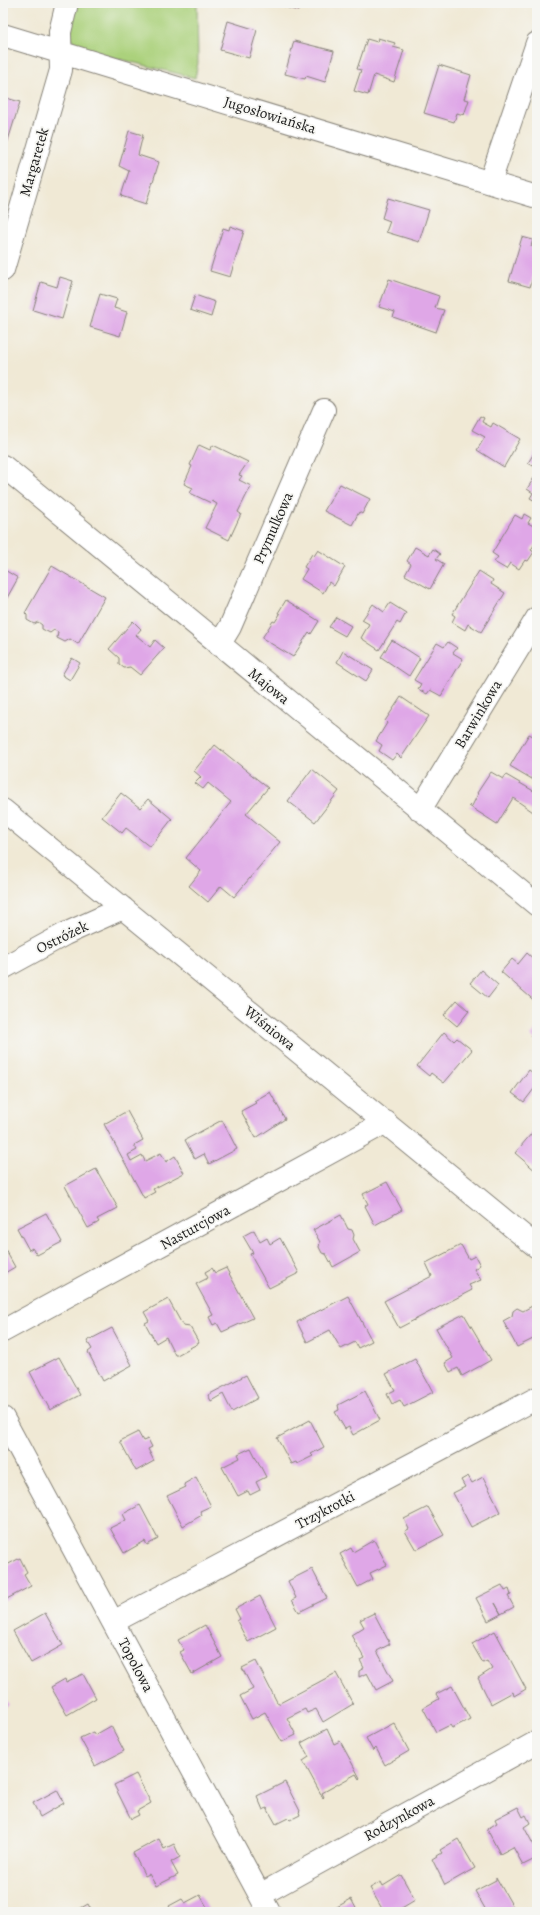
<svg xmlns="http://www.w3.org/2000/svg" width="540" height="1915" font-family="Alegreya,serif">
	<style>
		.green { fill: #abd17b; stroke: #64764c }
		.building { fill: #dfa7e7 }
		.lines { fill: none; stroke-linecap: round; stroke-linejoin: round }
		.minor-casing { stroke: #868278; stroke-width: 24 }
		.minor { stroke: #fff; stroke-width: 22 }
		.labels { text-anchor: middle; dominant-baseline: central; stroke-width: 3.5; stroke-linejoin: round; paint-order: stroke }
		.street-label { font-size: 15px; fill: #1c1c1c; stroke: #f6f6f2 }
	</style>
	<rect width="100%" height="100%" fill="#f6f6f2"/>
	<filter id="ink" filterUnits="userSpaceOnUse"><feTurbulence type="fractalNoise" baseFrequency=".025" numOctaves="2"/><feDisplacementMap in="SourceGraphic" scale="8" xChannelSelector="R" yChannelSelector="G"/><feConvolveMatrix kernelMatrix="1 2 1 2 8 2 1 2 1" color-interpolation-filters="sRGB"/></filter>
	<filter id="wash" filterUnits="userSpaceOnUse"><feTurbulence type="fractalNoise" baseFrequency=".012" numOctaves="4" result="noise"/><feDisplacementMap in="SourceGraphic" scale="16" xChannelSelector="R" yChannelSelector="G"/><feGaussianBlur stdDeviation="0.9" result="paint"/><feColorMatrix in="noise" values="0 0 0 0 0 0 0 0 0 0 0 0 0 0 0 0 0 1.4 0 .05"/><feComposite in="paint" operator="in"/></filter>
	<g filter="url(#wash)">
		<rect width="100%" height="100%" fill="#f0e9d5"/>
		<path class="green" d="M76 3H197L198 63 195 78 83 50 71 40 70 27Z"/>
		<g id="blocks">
			<path class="building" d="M279 3H301L298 11 279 5Z
				M228 21 257 30 249 58 220 50Z
				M378 38 395 43 393 47 404 50 394 82 374 75 368 95 354 91 361 70 357 69 367 39 377 42Z
				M294 41 334 51 325 82 306 76 305 79 285 74Z
				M439 65 471 75 464 99 469 100 464 115 457 113 454 122 424 113Z
				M3 97 20 102 5 150H3Z
				M129 131 143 135 138 155 159 162 146 204 121 196 129 171 119 166Z
				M388 198 429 210 419 242 386 232 390 221 382 218Z
				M230 226 244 231 230 277 210 271 223 228 229 230Z
				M522 237 533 240 531 246 537 248V264L530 287 509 281Z
				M60 277 73 281 62 319 33 310 41 282 57 287Z
				M389 279 439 296 435 308 444 310 436 332 393 317 395 312 379 307Z
				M100 294 117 299 114 308 127 312 120 336 90 327Z
				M195 295 215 302 211 317 190 310Z
				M480 416 484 418 482 422 491 427 493 423 520 439 504 467 477 450 485 437 472 430Z
				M199 445 210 450 213 445 248 462 239 475 242 476 239 480 251 486 238 512 241 514 229 540 205 528 217 504 212 501 211 503 190 493 193 488 184 484 192 466 190 465Z
				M537 448V468L528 463Z
				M537 473V502L530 498 533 493 527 489Z
				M340 484 370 499 362 514 359 512 352 525 324 511Z
				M524 514 531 518 528 523 537 528V540L531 550 534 552 528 561 525 560 519 569 510 563 506 569 494 562 498 557 492 553 515 515 522 519Z
				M415 547 429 555 433 549 440 554 436 559 444 564 430 589 405 575 411 564 407 561Z
				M318 550 345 567 334 586 329 582 323 593 301 579 307 569 304 567 312 554 314 556Z
				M52 566 105 597 78 644 70 639 65 642 57 638 58 632 54 630 50 633 42 629V625L38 622 34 624 27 620V615L25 613Z
				M3 569 18 578 3 605Z
				M479 571 493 580 491 584 505 593 481 632 468 624 465 630 452 622 455 616 452 614Z
				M286 600 319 621 311 634 309 632 293 657 262 638 273 621 275 622 280 614 278 613Z
				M390 603 406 613 400 624 397 622 379 650 361 638 369 624 362 620 373 604 384 612Z
				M336 617 351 626 345 636 329 627Z
				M133 621 141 629 136 635 150 647 155 640 164 648 140 675 130 667 124 668 119 664V658L109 649Z
				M392 640 420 658 409 676 381 657Z
				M448 642 457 648 453 653 463 659 441 696 430 690 427 694 418 689 421 684 414 680 437 643 444 647Z
				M343 651 373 670 366 681 337 662Z
				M72 658 80 663 70 680 62 675Z
				M401 697 429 716 401 758 397 754 392 760 379 751 382 745 376 741 387 723 385 721Z
				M529 734 537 738V782L510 766Z
				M215 745 268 788 246 814 280 842 234 897 221 886 208 902 189 886 201 871 186 858 231 802 208 783 203 789 195 783 201 777 194 771Z
				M312 769 339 791 315 822 288 801Z
				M491 772 503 779 506 775 537 793V820L533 818 536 814 513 798 497 824 469 806 470 805 472 806 478 794 477 793Z
				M121 793 140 808 148 799 172 819 150 847 126 828 122 833 102 817Z
				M527 953 537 962V1003L501 972 512 959 518 964Z
				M481 970 498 985 488 998 470 983Z
				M457 1000 469 1011 457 1026 444 1015Z
				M537 1027V1041L531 1036Z
				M444 1032 454 1041 457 1038 472 1050 444 1083 431 1073 429 1076 417 1066Z
				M529 1070 537 1076V1085L524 1102 512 1093Z
				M270 1092 285 1119 256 1138 241 1111 256 1103 254 1101Z
				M127 1111 143 1140 134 1145 137 1150 128 1155 131 1161 142 1155 145 1161 161 1153 166 1162 175 1156 184 1173 153 1189 155 1192 144 1198 104 1124Z
				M222 1120 237 1149 209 1164 204 1154 195 1159 185 1140Z
				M537 1127V1172L515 1153Z
				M96 1169 118 1208 97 1219 99 1222 88 1228 65 1186Z
				M387 1182 402 1210 375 1225 365 1206 368 1204 363 1194Z
				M46 1213 62 1242 37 1255 32 1248 29 1250 17 1228Z
				M341 1215 348 1229 352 1230 354 1235 353 1239 360 1252 333 1267 326 1254 322 1253 319 1247 320 1242 313 1230Z
				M254 1230 260 1242 267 1238 270 1244 280 1238 299 1273 269 1288 250 1254 253 1253 243 1236Z
				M461 1245 469 1259 475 1256 480 1265 474 1269 481 1280 469 1285 472 1290 399 1328 384 1301 432 1276 426 1263Z
				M5 1249 15 1267 3 1274V1250Z
				M212 1268 215 1273 226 1268 253 1318 222 1332 217 1323 213 1325 209 1317 213 1315 196 1284 208 1278 205 1272Z
				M348 1296 372 1341 358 1348 355 1342 341 1349 330 1330 307 1342 297 1322Z
				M168 1299 183 1326 190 1327 199 1343 177 1355H175L166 1337 156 1343 145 1323 149 1321 144 1312Z
				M534 1305 537 1311V1337L517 1347 503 1321 512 1316 513 1311 517 1308 523 1311Z
				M464 1314 491 1360 462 1376 458 1368 450 1372 445 1363 453 1358 436 1328Z
				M112 1328 132 1365 103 1381 88 1352 92 1349 87 1341Z
				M59 1357 80 1395 50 1410 30 1372Z
				M415 1359 433 1392 404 1407 400 1400 392 1404 387 1394 395 1390 386 1374Z
				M246 1375 258 1398 232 1412 223 1394 211 1401 208 1395Z
				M365 1391 380 1420 353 1435 349 1427 345 1429 335 1412 339 1410 338 1405Z
				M310 1420 324 1447 311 1454 313 1456 297 1464 296 1462 291 1464 277 1438Z
				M138 1432 143 1441 148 1439 152 1447 148 1449 154 1461 136 1471 120 1441Z
				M251 1448 266 1477 256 1482 260 1490 250 1495 248 1491 238 1496 222 1467 240 1458 238 1454Z
				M468 1476 472 1483 483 1477 501 1512 471 1527 453 1493 465 1487 461 1480Z
				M196 1477 211 1506 200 1511 202 1515 183 1526 167 1496 186 1487 184 1484Z
				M140 1505 158 1539 147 1545 145 1541 124 1553 110 1528 126 1520 123 1514Z
				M428 1507 444 1535 416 1550 405 1531 409 1529 404 1519Z
				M374 1540 387 1565 370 1573 373 1579 358 1587 340 1554 351 1548 353 1552Z
				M20 1558 27 1572 24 1574 31 1586 3 1601V1567Z
				M312 1569 327 1598 299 1612 292 1600 296 1598 288 1581Z
				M502 1585 505 1591 509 1589 511 1595 508 1596 514 1607 501 1614 495 1603 501 1614 488 1621 476 1598Z
				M260 1596 276 1627 248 1642 237 1621 240 1619 235 1609Z
				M45 1613 63 1645 31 1663 13 1631Z
				M374 1613 390 1644 377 1651 393 1681 376 1690 367 1673 359 1677V1671L364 1668 360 1660 364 1658 351 1635 364 1627 360 1620Z
				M205 1625 222 1657 192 1674 180 1652 184 1650 178 1640Z
				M495 1631 526 1689 514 1696 513 1692 491 1704 478 1678 492 1669 487 1661 483 1663 472 1644Z
				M256 1661 278 1704 336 1673 353 1704 323 1722 316 1709 307 1713 305 1709 287 1718 296 1735 282 1742 265 1712 252 1719 240 1696 253 1689 242 1668Z
				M83 1674 96 1698 67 1715 51 1687 65 1679 66 1682Z
				M452 1686 470 1719 452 1728 450 1725 436 1732 423 1708 439 1699 436 1694Z
				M3 1695 9 1705 3 1708Z
				M394 1723 409 1751 385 1765 376 1748 373 1751 366 1738Z
				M111 1726 124 1751 95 1766 80 1738 93 1732 95 1735Z
				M327 1729 334 1744 340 1741 360 1778 359 1779 356 1774 322 1793 324 1797 323 1798 303 1761 309 1757 301 1743Z
				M136 1774 151 1803 137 1811 139 1815 131 1819 114 1785Z
				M285 1782 300 1811 299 1812 300 1815 290 1820 288 1818 276 1824 267 1808 263 1810 257 1796Z
				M57 1790 64 1803 40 1817 33 1803Z
				M518 1807 523 1817 526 1815 530 1823 524 1827 537 1851V1858L523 1865 513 1847 500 1854 487 1829 497 1823 495 1819Z
				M159 1839 164 1849 174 1844 180 1857 171 1862 178 1875 156 1886 149 1874 145 1876 133 1853Z
				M458 1839 475 1868 445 1885 432 1859 442 1853 440 1850Z
				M401 1875 415 1900 395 1912H384L370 1888 381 1882 383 1886Z
				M496 1877 497 1879 516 1912H487L475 1891 496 1880Z
				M200 1895 210 1912H172L169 1906 182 1899 185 1903Z
				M351 1899 358 1912H328Z
				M88 1904 92 1912H74Z"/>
		</g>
	</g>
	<g filter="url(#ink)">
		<use href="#blocks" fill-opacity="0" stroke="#868278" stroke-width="1"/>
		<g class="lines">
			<defs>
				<path id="minor" d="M3 35 537 197
					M490 182 537 43
					M3 270 61 70 60 32 67 3
					M3 466 537 905
					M219 645 230 627 324 410
					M3 810 537 1247
					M420 810 537 618
					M3 968 65 934 123 908
					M3 1331 386 1122
					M3 1418 269 1912
					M113 1622 537 1398
					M260 1895 537 1742"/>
			</defs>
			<use href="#minor" class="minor-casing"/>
			<use href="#minor" class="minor"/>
		</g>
	</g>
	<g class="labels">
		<g class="street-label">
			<text transform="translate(270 115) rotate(17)">Jugosłowiańska</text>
			<text transform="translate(34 162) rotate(-74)">Margaretek</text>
			<text transform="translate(273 528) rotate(-66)">Prymulkowa</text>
			<text transform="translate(269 686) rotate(39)">Majowa</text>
			<text transform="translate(478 714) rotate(-59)">Barwinkowa</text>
			<text transform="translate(62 937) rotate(-26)">Ostróżek</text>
			<text transform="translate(270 1028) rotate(39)">Wiśniowa</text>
			<text transform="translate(195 1227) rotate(-29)">Nasturcjowa</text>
			<text transform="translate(325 1510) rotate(-28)">Trzykrotki</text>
			<text transform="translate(136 1665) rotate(62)">Topolowa</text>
			<text transform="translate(399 1818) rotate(-29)">Rodzynkowa</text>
		</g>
	</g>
	<rect width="540" height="1915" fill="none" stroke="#f6f6f2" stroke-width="16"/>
</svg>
